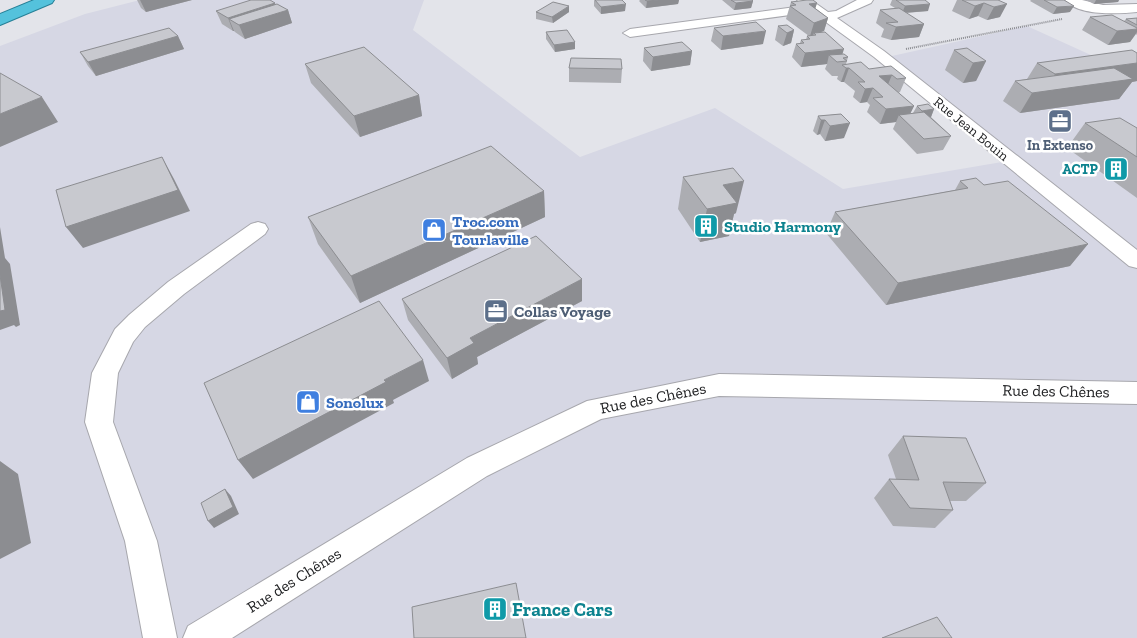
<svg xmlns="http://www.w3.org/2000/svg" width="1137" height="638" font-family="'Zilla Slab',serif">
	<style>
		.built { fill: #d6d7e4 }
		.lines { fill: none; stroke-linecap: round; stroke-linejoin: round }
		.minor-casing { stroke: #a7a7ad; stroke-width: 2 }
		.trunk-casing { stroke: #267f96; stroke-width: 2 }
		.path { stroke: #8b8c91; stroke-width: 2; stroke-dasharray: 1 1; stroke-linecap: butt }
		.minor { fill: #fff; fill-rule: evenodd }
		.trunk { fill: #54c2dc; fill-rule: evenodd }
		.wall { fill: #acadb2 }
		.shaded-wall { fill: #8c8d91 }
		.building { fill: #c8c9cf; stroke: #8c8d91 }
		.labels { text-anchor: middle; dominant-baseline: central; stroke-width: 5; stroke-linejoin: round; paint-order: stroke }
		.far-street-label { font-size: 14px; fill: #202123; stroke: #fff }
		.far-service-label { font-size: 14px; font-weight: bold; fill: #4e5e75; stroke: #fff }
		.far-culture-label { font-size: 14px; font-weight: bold; fill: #0d838f; stroke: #fff; text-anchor: end }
		.shop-label { font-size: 16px; font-weight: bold; fill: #366cbe; stroke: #fff; text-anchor: start }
		.culture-label { font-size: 16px; font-weight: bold; fill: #0d838f; stroke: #fff; text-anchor: start }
		.service-label { font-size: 16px; font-weight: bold; fill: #4e5e75; stroke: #fff; text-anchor: start }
		.street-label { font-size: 16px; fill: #202123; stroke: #fff }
		.near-culture-label { font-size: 19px; font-weight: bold; fill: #0d838f; stroke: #fff; text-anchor: start }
	</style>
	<rect width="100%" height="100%" fill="#e3e4ea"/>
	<path class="built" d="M140 0H424L413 30 580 157 715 108 843 189 1002 162 883 58 1027 26 1104 61 1137 59V638H0V46L85 14Z"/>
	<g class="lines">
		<defs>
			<path id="minor" d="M797 0H811L828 12 836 11 857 0H873L871 3 837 18 884 51 1137 250V268L1129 266 874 57 812 12 630 37 623 33 630 29 803 6Z
				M1065 0H1082L1103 5 1137 4V12C1118 14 1078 16 1065 0Z
				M258 222 265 224 268 229 265 234 184 294 145 327 133 342 118 373 113 422 157 541 177 638H143L125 541 85 422 92 373 115 329 129 315 168 282 251 224Z
				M719 374 1137 382V404L719 396 601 419 487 476 232 638H183L188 626 467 458 587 401Z"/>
			<path id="trunk" d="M34 0H54L52 3 0 25V14Z"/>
		</defs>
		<use href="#minor" class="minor-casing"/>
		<use href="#trunk" class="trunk-casing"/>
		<path class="path" d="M906 49 1062 19"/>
		<use href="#minor" class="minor"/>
		<use href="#trunk" class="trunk"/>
	</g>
	<path class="wall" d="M137 0H192L146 12 141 8Z
		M594 0 625 11 601 14 594 6Z
		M640 0H679L678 4 646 8 639 1Z
		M722 0H752L753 1 751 8 734 10Z
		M892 0H925L928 11 906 13 924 24 919 37 891 40 881 37 884 29 876 23 880 10 895 8 890 5Z
		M957 0H998L1000 17 987 20 978 16 969 19 952 11Z
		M1031 0H1064L1070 12 1053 14 1030 1Z
		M1086 0H1119L1118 2 1094 4Z
		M791 2 817 3 815 8 828 18 824 31 820 32 842 54 848 57 846 64 869 69 906 78 900 92 898 93 914 106 910 114 913 113 917 106 934 109 931 117 951 136 943 150 917 154 893 129 896 122 880 124 867 112 870 105 867 102 860 103 853 97 855 91 844 82H841L837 79 838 76H832L825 69 827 64 801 67 792 57 796 44 800 43 801 40H806L807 36H809L786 19Z
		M275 3V5L288 10 292 23 245 39 235 32 234 31H233L222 24 216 11Z
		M536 12H569L553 23 536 19Z
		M1090 17 1124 21 1126 19 1137 18V35L1136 34 1130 42 1108 45 1082 30Z
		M778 26 794 30 791 43 783 46 775 40Z
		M714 28 763 44 721 50 711 41Z
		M546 32 575 42V49L555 52 546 39Z
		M178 36 184 49 96 76 88 66 80 52Z
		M644 48 692 51 690 65 651 71 643 61Z
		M954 50 986 61 976 81 963 83 945 70Z
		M1137 53V81L1132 82 1119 99 1020 113 1003 101 1015 81 1027 79 1037 63Z
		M305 64 419 95 422 116 360 137 311 83Z
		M569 68 622 69 621 83 569 82Z
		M841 114 844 138 825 141 820 134 817 135 813 131 818 116Z
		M1085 123 1137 128V198L1067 148Z
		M683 177 736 213 734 214 729 236 700 242 678 209Z
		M960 181 984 185 1088 244 1070 266 886 305 826 233 835 212 955 190Z
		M544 191 545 217 360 303 318 244 308 217Z
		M402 299 582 301 477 357 478 364 452 379 408 320Z
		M903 436 986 483 966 501H950L953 510 935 528 893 526 874 498 889 479H896L888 455Z"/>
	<path class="shaded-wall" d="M140 0H192L146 12Z
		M659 0H679L678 4 646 8 647 1Z
		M1096 0H1119L1118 2 1094 4Z
		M753 1 751 8 734 10 736 3Z
		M275 3 278 13 288 10 292 23 245 39 239 25 229 19 234 31H233L228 18Z
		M817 3 813 16 809 4Z
		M984 3 978 16 969 19 975 6Z
		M626 4 625 11 601 14V7Z
		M930 4 928 11 902 13 905 6Z
		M1007 4 1000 17 987 20 994 7Z
		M569 6V12L553 23 552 17Z
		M1074 6 1070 12 1053 14 1057 7Z
		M828 18 824 31 815 34 814 33 813 35 810 36 814 23Z
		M924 24 919 37 891 40 896 27Z
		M1137 29V32L1130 42 1108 45 1117 31Z
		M794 30 791 43 783 46 787 33Z
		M766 31 763 44 721 50 723 36Z
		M178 36 184 49 96 76 88 62Z
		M575 42V49L555 52 554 45Z
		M844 49 840 62 829 55 827 64 801 67 805 53Z
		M692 51 690 65 651 71 653 57Z
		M986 61 976 81 963 83 973 63Z
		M1137 63V81L1132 82 1119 99 1020 113 1032 93 1044 91 1055 74Z
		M846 68H849L844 82H841Z
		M892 75 886 89 879 76Z
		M873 88 867 102 860 103 865 89Z
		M419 95 422 116 360 137 354 116Z
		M42 97 58 122 0 147V114Z
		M914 106 907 120 899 115 896 122 880 124 886 109Z
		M934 109 931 117 919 119 922 111Z
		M821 120H825L820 134 817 135Z
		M850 123 844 138 825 141 830 126Z
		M162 157 174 179 190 211 83 248 66 227Z
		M744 181 736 213 734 214 729 236 700 242 707 209 723 185Z
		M544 191 545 217 360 303 351 276Z
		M0 227 5 258 10 264 20 325 16 327 14 325 0 330Z
		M1088 244 1070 266 886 305 898 283Z
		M582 279V301L477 357 478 364 452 379 447 358 470 338Z
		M423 360 429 381 393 400 394 403 253 479 238 460 384 380Z
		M0 461 18 474 31 543 0 559Z
		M225 489 231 496 239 514 214 528 208 521Z"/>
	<path class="building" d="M251 0H270L275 3 228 18 216 11Z
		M595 0H622L626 4 601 7Z
		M645 0H659L647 1Z
		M731 0H752L753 1 736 3Z
		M807 0H813L817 3 809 4 828 18 814 23 790 6 796 5 791 2Z
		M896 0H925L930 4 905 6Z
		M962 0H998L1007 4 994 7 984 3 975 6Z
		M1044 0H1064L1074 6 1057 7Z
		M553 2 569 6 552 17 536 12Z
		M277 4 288 10 239 25 229 19Z
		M899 8 924 24 896 27 886 23 898 22 880 10Z
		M1112 15 1137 28V29L1117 31 1090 17Z
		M1137 18V25L1126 19Z
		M756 22 766 31 723 36 714 28Z
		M787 25 794 30 787 33 778 26Z
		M169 28 178 36 88 62 80 52Z
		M567 30 575 42 554 45 546 32Z
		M825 32 844 49 805 53 796 44 804 43 801 40 810 39 807 36 816 35 814 33Z
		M682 42 692 51 653 57 644 48Z
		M364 47 419 95 354 116 305 64Z
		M967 48 986 61 973 63 954 50Z
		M1132 50 1137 53V63L1055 74 1037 63Z
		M844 54 848 57 843 58 847 61 837 62 829 55Z
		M571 58 621 59 622 69 569 68Z
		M861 62 869 69 891 66 906 78 897 79 892 75 879 76 914 106 886 109 873 98 883 97 873 88 865 89 858 82H865L849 68H846L842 65Z
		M1114 68 1133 79 1032 93 1015 81Z
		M0 73 42 97 0 114Z
		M928 104 934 109 922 111 917 106Z
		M924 112 951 136 924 139 899 115Z
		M841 114 850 123 830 126 825 120H821L818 116Z
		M1120 118 1137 128V157L1085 123Z
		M491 146 544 191 351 276 308 217Z
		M162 157 178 190 66 227 56 190Z
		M733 168 744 181 723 185 737 203 707 209 683 177Z
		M976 178 984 185 1008 181 1088 244 898 283 835 212 968 188 960 181Z
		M536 236 582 279 470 338 474 343 447 358 402 299Z
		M0 275 5 310 0 311Z
		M379 301 423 360 384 380 386 382 238 460 204 383Z
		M903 436 966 438 986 483 943 482 953 510 910 508 889 479 919 480Z
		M225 489 233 507 208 521 201 503Z
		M516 583 526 638H414L412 607Z
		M937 617 952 638H882Z"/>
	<defs>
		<symbol id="office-square" viewBox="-11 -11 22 22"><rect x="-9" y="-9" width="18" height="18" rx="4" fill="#5c6f8a" stroke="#fff"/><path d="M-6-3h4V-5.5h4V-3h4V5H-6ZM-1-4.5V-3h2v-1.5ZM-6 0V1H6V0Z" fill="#fff"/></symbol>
		<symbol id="building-square" viewBox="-11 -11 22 22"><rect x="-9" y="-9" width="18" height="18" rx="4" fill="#0f9aa8" stroke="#fff"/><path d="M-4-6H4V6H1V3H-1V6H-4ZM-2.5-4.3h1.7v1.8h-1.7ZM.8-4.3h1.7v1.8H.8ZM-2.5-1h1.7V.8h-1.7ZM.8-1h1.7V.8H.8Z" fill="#fff"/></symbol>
		<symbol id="shop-square" viewBox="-11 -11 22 22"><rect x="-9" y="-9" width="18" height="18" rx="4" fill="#3f7fe0" stroke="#fff"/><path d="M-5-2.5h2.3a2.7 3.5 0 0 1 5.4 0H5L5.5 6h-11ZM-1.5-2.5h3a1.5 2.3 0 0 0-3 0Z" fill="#fff"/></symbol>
	</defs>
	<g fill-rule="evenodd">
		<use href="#office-square" x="1046" y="107" width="28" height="28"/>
		<use href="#building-square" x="1102" y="155" width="28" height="28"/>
		<use href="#building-square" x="692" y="212" width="28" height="28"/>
		<use href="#shop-square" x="420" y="216" width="28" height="28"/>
		<use href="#office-square" x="482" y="297" width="28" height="28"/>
		<use href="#shop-square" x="294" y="388" width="28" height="28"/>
		<use href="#building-square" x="481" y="595" width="28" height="28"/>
	</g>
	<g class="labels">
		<g class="far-street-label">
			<text transform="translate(971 129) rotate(39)">Rue Jean Bouin</text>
		</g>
		<g class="far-service-label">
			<text x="1060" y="145">In Extenso</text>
		</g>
		<g class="far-culture-label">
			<text x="1098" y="169">ACTP</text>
		</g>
		<g class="shop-label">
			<text x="452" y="221">Troc.com<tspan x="452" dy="18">Tourlaville</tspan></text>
			<text x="326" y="402">Sonolux</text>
		</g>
		<g class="culture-label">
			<text x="724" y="226">Studio Harmony</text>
		</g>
		<g class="service-label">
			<text x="514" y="311">Collas Voyage</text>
		</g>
		<g class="street-label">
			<text transform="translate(1056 391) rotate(1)">Rue des Chênes</text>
			<text transform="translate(653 398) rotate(-11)">Rue des Chênes</text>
			<text transform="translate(294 580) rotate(-32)">Rue des Chênes</text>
		</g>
		<g class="near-culture-label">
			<text x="512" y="609">France Cars</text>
		</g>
	</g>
</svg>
